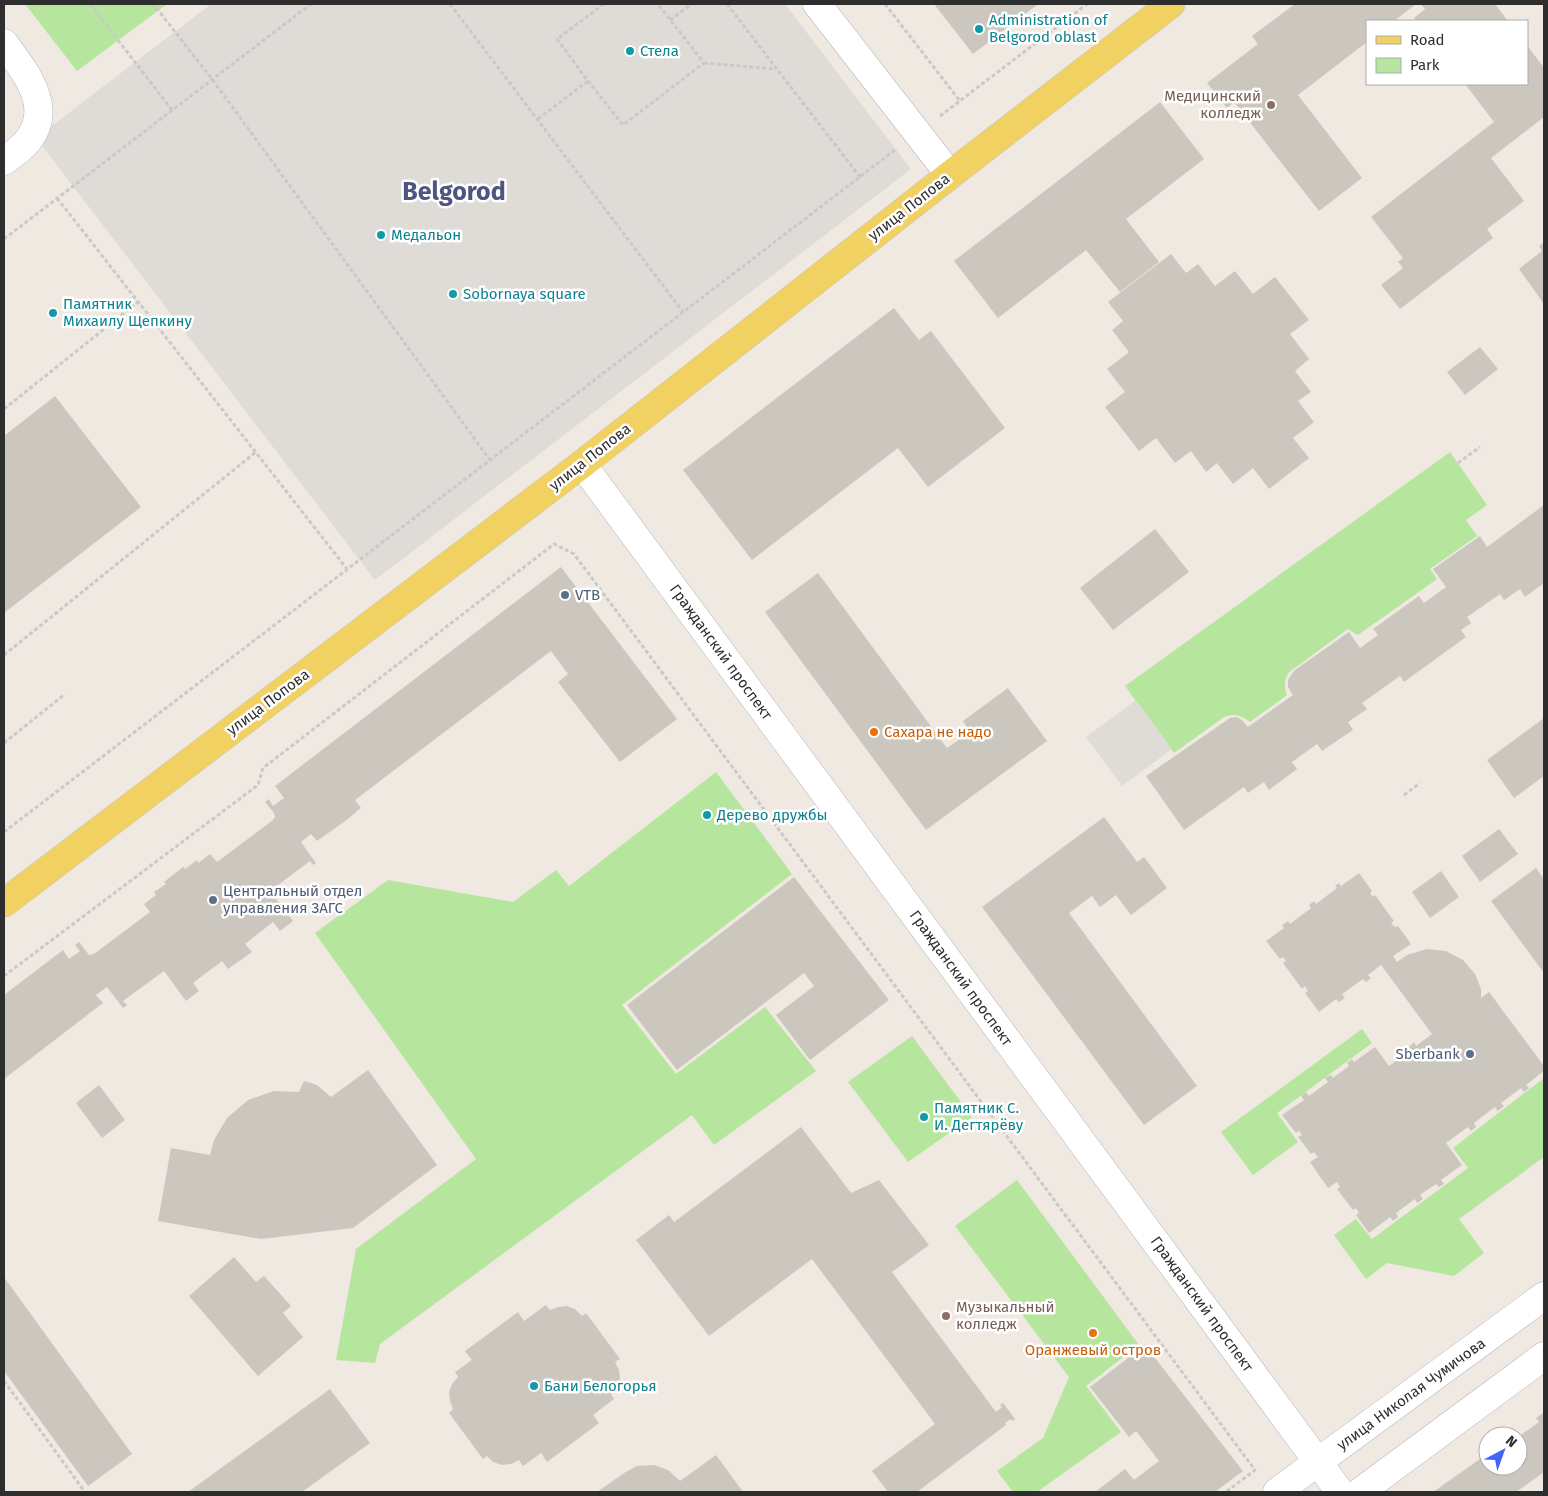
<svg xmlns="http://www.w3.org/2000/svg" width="1548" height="1496" font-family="'Fira Sans',sans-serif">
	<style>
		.green { fill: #b6e59e }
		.plaza { fill: #dfdcd8 }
		.building { fill: #cbc7bf }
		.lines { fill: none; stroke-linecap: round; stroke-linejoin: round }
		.minor-casing { stroke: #b4b7c1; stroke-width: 29 }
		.major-casing { stroke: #c9c9c9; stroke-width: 29 }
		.path { stroke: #c9c9c9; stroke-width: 3; stroke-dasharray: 4 2.5; stroke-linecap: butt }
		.minor { stroke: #fff; stroke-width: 28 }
		.major { stroke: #f2d163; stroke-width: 28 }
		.culture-dot { fill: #0f9aa8; stroke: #fff; stroke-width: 2 }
		.education-dot { fill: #8d6e63; stroke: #fff; stroke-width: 2 }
		.service-dot { fill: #5c6f8a; stroke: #fff; stroke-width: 2 }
		.food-dot { fill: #e8710a; stroke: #fff; stroke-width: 2 }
		.labels { text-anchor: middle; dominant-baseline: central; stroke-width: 5; stroke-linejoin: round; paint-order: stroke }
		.culture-label { font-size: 15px; fill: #0d838f; stroke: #fff; text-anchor: start }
		.education-label { font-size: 15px; fill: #785e54; stroke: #fff; text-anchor: end }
		.street-label { font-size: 15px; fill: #2e2e2e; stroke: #fff }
		.service-label { font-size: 15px; fill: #4e5e75; stroke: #fff; text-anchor: start }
		.food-label { font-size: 15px; fill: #c56008; stroke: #fff; text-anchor: start }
		.town-label { font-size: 25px; font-weight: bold; fill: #4d5680; stroke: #fff }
	</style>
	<rect width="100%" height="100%" fill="#efe9e1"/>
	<path class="green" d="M25 4H167L77 71Z
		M1450 452 1487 505 1466 520 1477 536 1430 569 1437 579 1358 635 1348 629 1289 672C1284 680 1284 687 1287 695L1250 722C1241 715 1234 713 1224 717L1174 753 1125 686Z
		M716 772 792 874 622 1005 676 1074 765 1007 816 1071 714 1145 692 1115 380 1344 375 1363 336 1360 356 1249 476 1159 315 933 388 880 513 902 556 870 569 886Z
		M1362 1029 1372 1043 1277 1113 1298 1142 1253 1175 1221 1132Z
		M912 1036 972 1117 908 1162 848 1082Z
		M1544 1078V1157L1459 1219 1484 1253 1454 1276 1387 1263 1366 1279 1334 1235 1356 1219 1372 1239 1468 1168 1453 1148Z
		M1017 1180 1139 1345 1086 1386 1121 1432 1037 1492H1013L997 1471 1043 1438 1069 1377 955 1226Z"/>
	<path class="plaza" d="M211 4H785L911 169 375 580 36 138Z
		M1136 700 1172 749 1122 786 1086 737Z"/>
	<path class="building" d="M934 4H1038L973 54Z
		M1295 4H1416L1394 21H1367V42L1298 95 1362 178 1319 211 1234 102 1227 108 1207 83 1258 44 1252 36Z
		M1421 4H1495L1508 21H1417L1414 18 1425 9Z
		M1527 45 1544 68V117L1491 158 1524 201 1487 229 1493 238 1400 309 1381 285 1403 268 1398 262 1403 258 1371 217 1494 122 1465 84H1527Z
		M1160 102 1204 159 1126 219 1159 262 1120 292 1086 250 998 318 954 261Z
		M1544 242V304L1519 269 1542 251 1539 246Z
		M1171 254 1186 273 1198 264 1215 286 1235 271 1253 294 1275 277 1309 320 1290 334 1309 359 1295 371 1311 392 1298 401 1314 422 1293 438 1309 458 1269 489 1253 468 1233 484 1217 463 1206 472 1191 451 1175 463 1156 438 1139 451 1105 407 1125 392 1107 369 1129 352 1112 330 1123 321 1108 302Z
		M894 308 919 340 931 331 1005 428 928 487 898 448 752 560 683 470Z
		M1480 347 1498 369 1465 395 1447 372Z
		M55 396 141 507 4 613V436Z
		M1544 505V583L1525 597 1520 589 1504 600 1500 594 1467 617 1471 623 1461 630 1466 637 1404 682 1400 676 1362 703 1367 709 1348 722 1353 730 1322 751 1317 744 1292 762 1297 769 1269 790 1264 782 1248 793 1244 787 1184 830 1146 776 1230 718 1236 717 1242 720 1248 727 1293 695 1288 687V680L1291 675 1295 670 1349 632 1360 648 1378 635 1373 629 1419 596 1424 603 1446 587 1433 569 1480 536 1487 547Z
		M1155 529 1189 572 1113 630 1080 588Z
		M561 567 677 719 620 762 558 682 568 674 551 651 355 800 361 808 344 822 317 841 311 834 301 842 316 863 313 865 310 861 270 891 293 921 280 931 273 922 245 944 252 952 228 969 222 961 193 983 199 991 186 1001 164 971 123 1001 127 1005 123 1008 107 987 96 995 103 1003 4 1079V995L63 950 69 959 80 951 75 945 79 942 89 955 94 954 150 912 144 904 156 895 154 892 166 884 164 882 183 867 185 869 197 860 198 863 210 854 217 862 273 820 275 817 274 813 265 802 269 799 273 806 284 798 275 786Z
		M818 573 947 748 970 732 963 721 1008 688 1047 741 926 830 765 612Z
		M1544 718V776L1514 798 1487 760Z
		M1104 817 1137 862 1144 857 1167 888 1131 915 1116 895 1100 907 1092 896 1069 913 1197 1086 1144 1125 982 907Z
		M1499 829 1518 854 1480 882 1462 856Z
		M1536 868 1544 879V973L1491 901Z
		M1441 871 1459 897 1430 918 1412 892Z
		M1359 873 1372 891 1370 893 1373 897 1375 895 1394 921 1391 923 1395 927 1398 926 1411 944 1393 956 1397 962 1407 955 1427 949 1446 951 1463 960 1475 974 1481 989V998L1489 992 1544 1066V1071L1526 1085 1529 1088 1524 1092 1521 1088 1501 1103 1504 1106 1498 1111 1495 1107 1474 1123 1476 1127 1471 1131 1468 1127 1446 1143 1462 1165 1441 1180 1444 1184 1439 1187 1436 1184 1420 1195 1423 1199 1417 1203 1415 1199 1396 1213 1398 1217 1393 1221 1390 1217 1369 1233 1356 1215 1359 1213 1356 1208 1353 1210 1337 1189 1340 1187 1337 1182 1328 1188 1310 1162 1318 1157 1314 1152 1311 1154 1298 1137 1302 1135 1299 1131 1296 1133 1282 1115 1304 1100 1301 1096 1306 1092 1309 1096 1328 1082 1325 1078 1331 1075 1333 1078 1349 1066 1347 1063 1352 1059 1354 1062 1375 1047 1389 1066 1411 1050 1409 1047 1414 1042 1416 1046 1432 1034 1381 965 1368 975 1371 978 1366 982 1363 979 1342 994 1345 998 1339 1002 1336 999 1319 1012 1305 993 1308 991 1305 986 1302 989 1283 963 1286 961 1283 957 1280 959 1266 941 1284 928 1282 925 1288 921 1290 924 1311 908 1309 905 1314 901 1316 904 1337 888 1335 886 1339 883 1341 886Z
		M794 877 889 1000 810 1060 776 1015 814 986 804 973 677 1070 627 1005Z
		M368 1070 437 1165 353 1228 261 1239 158 1221 171 1148 210 1155 214 1140 227 1118 248 1100 274 1091 299 1092 304 1081 317 1085 331 1097Z
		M99 1085 125 1120 102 1138 76 1103Z
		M801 1127 851 1193 879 1180 929 1245 892 1272 996 1412 1002 1407 1000 1405 1003 1403 1015 1419 1012 1421 1011 1419 1005 1423 1006 1425 917 1492H888L872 1471 935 1424 812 1259 709 1336 636 1240 669 1215 674 1222Z
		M234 1257 256 1282 264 1276 291 1306 283 1313 303 1337 258 1376 189 1296Z
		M4 1277 132 1454 88 1486 4 1371Z
		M546 1305 550 1310 558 1307 567 1306 575 1309 582 1316 586 1313 620 1359 615 1362 619 1370 620 1379 617 1388 611 1394 614 1399 593 1415 599 1423 547 1462 541 1453 523 1466 519 1460 511 1464 502 1465 493 1462 487 1456 483 1459 449 1413 453 1409 450 1401 449 1392 452 1384 458 1377 455 1372 472 1360 465 1351 518 1312 524 1321Z
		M1145 1345 1243 1471 1215 1492H1095L1125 1469 1134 1480 1159 1461 1136 1431 1129 1437 1090 1387Z
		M330 1389 370 1443 302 1492H188Z
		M1544 1412V1472L1536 1478 1516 1492H1433L1480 1459 1482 1463 1488 1459V1466H1518V1437L1539 1422 1536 1418Z
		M716 1455 743 1492H597L624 1473 637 1466 654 1465 668 1470 680 1481Z"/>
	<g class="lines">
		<defs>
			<path id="minor" d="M817 4 950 175
				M4 43C25 72 57 109 25 144 19 150 11 156 4 161
				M582 464 1340 1492
				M1277 1492 1544 1296
				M1360 1492 1544 1356"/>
			<path id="major" d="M4 903 582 464 950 175 1171 4"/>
		</defs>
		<use href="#minor" class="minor-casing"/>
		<use href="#major" class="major-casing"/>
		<path class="path" d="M90 4 172 110
			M151 4 158 10 212 79 490 460
			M450 4 683 312
			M604 4 557 39 588 81 623 125 704 63 658 4
			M727 4 860 177
			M885 4 960 101
			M670 20 692 4
			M704 63 776 69
			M940 116 1087 4
			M538 119 588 81
			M57 198 347 569
			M4 239 311 4
			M4 409 138 302
			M1458 463 1480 447
			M4 655 256 452
			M4 743 65 694
			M1404 795 1420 783
			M4 832 895 150
			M4 976 258 785 263 768 554 544 574 554 1255 1470 1226 1492
			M4 1381 85 1492"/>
		<use href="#minor" class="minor"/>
		<use href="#major" class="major"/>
	</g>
	<g class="culture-dot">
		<circle cx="979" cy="29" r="5"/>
		<circle cx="630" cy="51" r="5"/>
		<circle cx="381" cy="235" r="5"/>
		<circle cx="453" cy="294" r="5"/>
		<circle cx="53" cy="313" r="5"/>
		<circle cx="707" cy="815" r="5"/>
		<circle cx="924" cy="1117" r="5"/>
		<circle cx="534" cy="1386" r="5"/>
	</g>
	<g class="education-dot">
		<circle cx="1271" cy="105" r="5"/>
		<circle cx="946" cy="1316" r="5"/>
	</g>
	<g class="service-dot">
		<circle cx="565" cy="595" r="5"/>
		<circle cx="213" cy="900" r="5"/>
		<circle cx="1470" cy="1054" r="5"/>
	</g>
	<g class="food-dot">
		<circle cx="874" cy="732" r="5"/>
		<circle cx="1093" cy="1333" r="5"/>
	</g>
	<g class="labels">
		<g class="culture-label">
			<text x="989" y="20">Administration of<tspan x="989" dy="17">Belgorod oblast</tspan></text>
			<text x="640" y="51">Стела</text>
			<text x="391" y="235">Медальон</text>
			<text x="463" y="294">Sobornaya square</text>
			<text x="63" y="304">Памятник<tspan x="63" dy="17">Михаилу Щепкину</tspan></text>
			<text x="717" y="815">Дерево дружбы</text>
			<text x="934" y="1108">Памятник С.<tspan x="934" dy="17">И. Дегтярёву</tspan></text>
			<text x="544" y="1386">Бани Белогорья</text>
		</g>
		<g class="education-label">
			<text x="1261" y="96">Медицинский<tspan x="1261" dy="17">колледж</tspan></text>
			<text x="956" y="1307" text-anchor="start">Музыкальный<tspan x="956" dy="17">колледж</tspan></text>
		</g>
		<g class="street-label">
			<text transform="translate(909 207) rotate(-38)">улица Попова</text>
			<text transform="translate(590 457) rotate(-38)">улица Попова</text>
			<text transform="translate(721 652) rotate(54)">Гражданский проспект</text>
			<text transform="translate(268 702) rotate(-37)">улица Попова</text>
			<text transform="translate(961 978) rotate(54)">Гражданский проспект</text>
			<text transform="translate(1202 1304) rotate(54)">Гражданский проспект</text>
			<text transform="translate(1411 1394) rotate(-36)">улица Николая Чумичова</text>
		</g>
		<g class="service-label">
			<text x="575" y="595">VTB</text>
			<text x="223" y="891">Центральный отдел<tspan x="223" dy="17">управления ЗАГС</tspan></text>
			<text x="1460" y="1054" text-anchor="end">Sberbank</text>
		</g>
		<g class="food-label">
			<text x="884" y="732">Сахара не надо</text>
			<text x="1093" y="1350" text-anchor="middle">Оранжевый остров</text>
		</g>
		<g class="town-label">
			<text x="454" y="192">Belgorod</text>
		</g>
	</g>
	<rect width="1548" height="1496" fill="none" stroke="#2e2e2e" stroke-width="10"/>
	<rect x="1366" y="20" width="162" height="65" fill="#ffffff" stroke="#ababab"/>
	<rect x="1376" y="36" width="25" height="8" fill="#f2d163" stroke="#ababab"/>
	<text x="1410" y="45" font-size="15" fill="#2e2e2e">Road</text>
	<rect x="1376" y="58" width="25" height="15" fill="#b6e59e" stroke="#ababab"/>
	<text x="1410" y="70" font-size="15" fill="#2e2e2e">Park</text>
	<g transform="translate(1503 1451) rotate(41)"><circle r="24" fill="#ffffff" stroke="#ababab"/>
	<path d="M0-4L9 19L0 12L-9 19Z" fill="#4264fb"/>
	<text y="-8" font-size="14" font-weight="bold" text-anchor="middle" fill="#2e2e2e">N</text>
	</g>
</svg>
